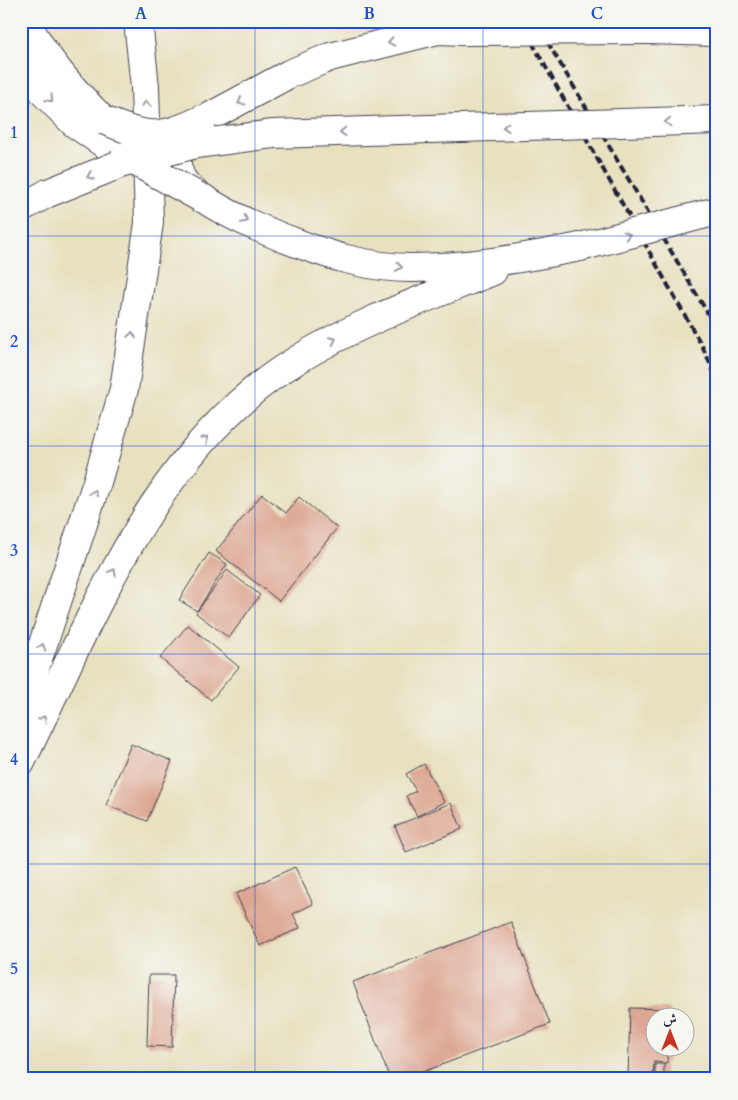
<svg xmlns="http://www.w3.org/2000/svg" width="738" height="1100" font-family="Cardo,Amiri,serif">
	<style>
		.building { fill: #dda793 }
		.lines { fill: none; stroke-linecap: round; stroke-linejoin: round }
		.trunk-casing { stroke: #403f4f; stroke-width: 30 }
		.trunk { stroke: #fff; stroke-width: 28 }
		.rail { stroke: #22223b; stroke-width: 4; stroke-dasharray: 8 4; stroke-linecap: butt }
		.trunk-bridge-casing { stroke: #403f4f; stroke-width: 30; stroke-linecap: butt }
		.trunk-bridge { stroke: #fff; stroke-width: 28 }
		.oneway { stroke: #9c9ca7 }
		.grid { fill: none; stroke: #1d4ed8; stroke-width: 1; stroke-opacity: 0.55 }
		.neatline { fill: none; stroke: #1d4ed8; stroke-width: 2 }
		.grid-label { font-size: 16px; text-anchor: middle; font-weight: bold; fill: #1d4ed8 }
	</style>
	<rect width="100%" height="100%" fill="#f6f6f2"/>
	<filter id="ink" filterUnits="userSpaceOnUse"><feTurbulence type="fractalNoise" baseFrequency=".02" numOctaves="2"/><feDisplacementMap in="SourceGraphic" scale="10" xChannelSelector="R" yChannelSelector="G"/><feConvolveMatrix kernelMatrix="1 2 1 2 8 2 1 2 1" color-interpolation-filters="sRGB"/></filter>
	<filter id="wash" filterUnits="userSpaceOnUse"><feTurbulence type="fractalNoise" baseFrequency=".0096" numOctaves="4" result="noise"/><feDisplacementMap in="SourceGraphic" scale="20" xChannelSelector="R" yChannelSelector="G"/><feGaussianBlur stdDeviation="1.12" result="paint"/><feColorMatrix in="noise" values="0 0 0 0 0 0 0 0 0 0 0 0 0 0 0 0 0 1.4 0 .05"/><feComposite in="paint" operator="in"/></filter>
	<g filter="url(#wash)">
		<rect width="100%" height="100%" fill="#e8e1c0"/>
		<g id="blocks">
			<path class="building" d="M262 494 286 513 299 497 337 528 279 601 216 551Z
				M209 553 227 564 197 611 179 600Z
				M227 570 260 595 229 638 196 613Z
				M188 625 239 667 211 700 160 658Z
				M131 744 172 761 147 821 106 805Z
				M424 764 444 802 417 816 406 796 416 791 406 774Z
				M451 803 462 829 406 852 395 826Z
				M295 867 313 904 293 914 300 928 260 946 236 894Z
				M511 922 550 1024 404 1079H390L353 982Z
				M149 975H174L172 1047 147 1046Z
				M630 1008 669 1009V1018H656V1048H668L667 1063 654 1062 653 1079H628Z
				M655 1064H664V1079H655Z"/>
		</g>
	</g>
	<g filter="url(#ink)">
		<use href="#blocks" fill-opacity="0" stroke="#403f4f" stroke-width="1"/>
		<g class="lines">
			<defs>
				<path id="trunk" d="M26 21C45 59 73 90 103 120
					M648 30 717 32
					M464 31 438 30 330 57 289 74 189 128C178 144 172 159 181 177 196 208 312 251 346 259 366 264 390 268 410 268 467 268 524 258 580 247
					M21 60 44 93 74 123 110 148
					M21 208 48 193
					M21 710 97 482 124 389 149 223 145 87 138 21
					M21 762C91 621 155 445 297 360 358 322 427 298 493 271"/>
			</defs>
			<use href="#trunk" class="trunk-casing"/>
			<use href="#trunk" class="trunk"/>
			<path class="rail" d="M520 21 702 346 717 379
				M535 21 717 329"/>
			<defs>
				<path id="trunk-bridge" d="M464 31 648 30
					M103 120C148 138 158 140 203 119
					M125 156 201 198
					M48 193 120 164 196 144 273 134 717 120
					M580 247 717 211"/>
			</defs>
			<use href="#trunk-bridge" class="trunk-bridge-casing"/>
			<use href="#trunk-bridge" class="trunk-bridge"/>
		</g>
		<defs><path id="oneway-chevron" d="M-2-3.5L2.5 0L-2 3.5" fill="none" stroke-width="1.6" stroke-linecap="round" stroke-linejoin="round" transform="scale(1.25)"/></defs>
		<g class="oneway">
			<use href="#oneway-chevron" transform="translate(391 42) rotate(167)"/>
			<use href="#oneway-chevron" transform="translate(50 99) rotate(45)"/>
			<use href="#oneway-chevron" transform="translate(241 102) rotate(150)"/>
			<use href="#oneway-chevron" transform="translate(146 104) rotate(-91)"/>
			<use href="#oneway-chevron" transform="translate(668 122) rotate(178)"/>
			<use href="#oneway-chevron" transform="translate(506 127) rotate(178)"/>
			<use href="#oneway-chevron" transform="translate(343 132) rotate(178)"/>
			<use href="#oneway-chevron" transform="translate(90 176) rotate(158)"/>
			<use href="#oneway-chevron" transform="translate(245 220) rotate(26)"/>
			<use href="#oneway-chevron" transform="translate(627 235) rotate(-15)"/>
			<use href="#oneway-chevron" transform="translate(399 267) rotate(8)"/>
			<use href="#oneway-chevron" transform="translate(132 335) rotate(-81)"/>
			<use href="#oneway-chevron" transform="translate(333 340) rotate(-27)"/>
			<use href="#oneway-chevron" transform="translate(205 439) rotate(-50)"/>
			<use href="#oneway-chevron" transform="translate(94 493) rotate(-71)"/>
			<use href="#oneway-chevron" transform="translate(113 572) rotate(-61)"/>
			<use href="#oneway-chevron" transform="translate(42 647) rotate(-71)"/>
			<use href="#oneway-chevron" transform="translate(43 719) rotate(-64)"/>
		</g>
	</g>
	<path class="grid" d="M255 21V1079M483 21V1079M21 236H717M21 446H717M21 654H717M21 864H717"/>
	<rect width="738" height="1100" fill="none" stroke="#f6f6f2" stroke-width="55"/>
	<g transform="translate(670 1032)"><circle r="24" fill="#f6f6f2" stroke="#a1a1a9"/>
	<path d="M0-4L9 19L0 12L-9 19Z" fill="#c8321e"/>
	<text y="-8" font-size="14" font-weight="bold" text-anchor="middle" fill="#22223b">ش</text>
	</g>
	<rect x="28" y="28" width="682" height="1044" class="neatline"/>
	<g class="grid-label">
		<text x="141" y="19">A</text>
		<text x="369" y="19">B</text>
		<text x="597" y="19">C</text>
		<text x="14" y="138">1</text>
		<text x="14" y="347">2</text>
		<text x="14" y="556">3</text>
		<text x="14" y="765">4</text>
		<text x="14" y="974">5</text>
	</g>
</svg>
